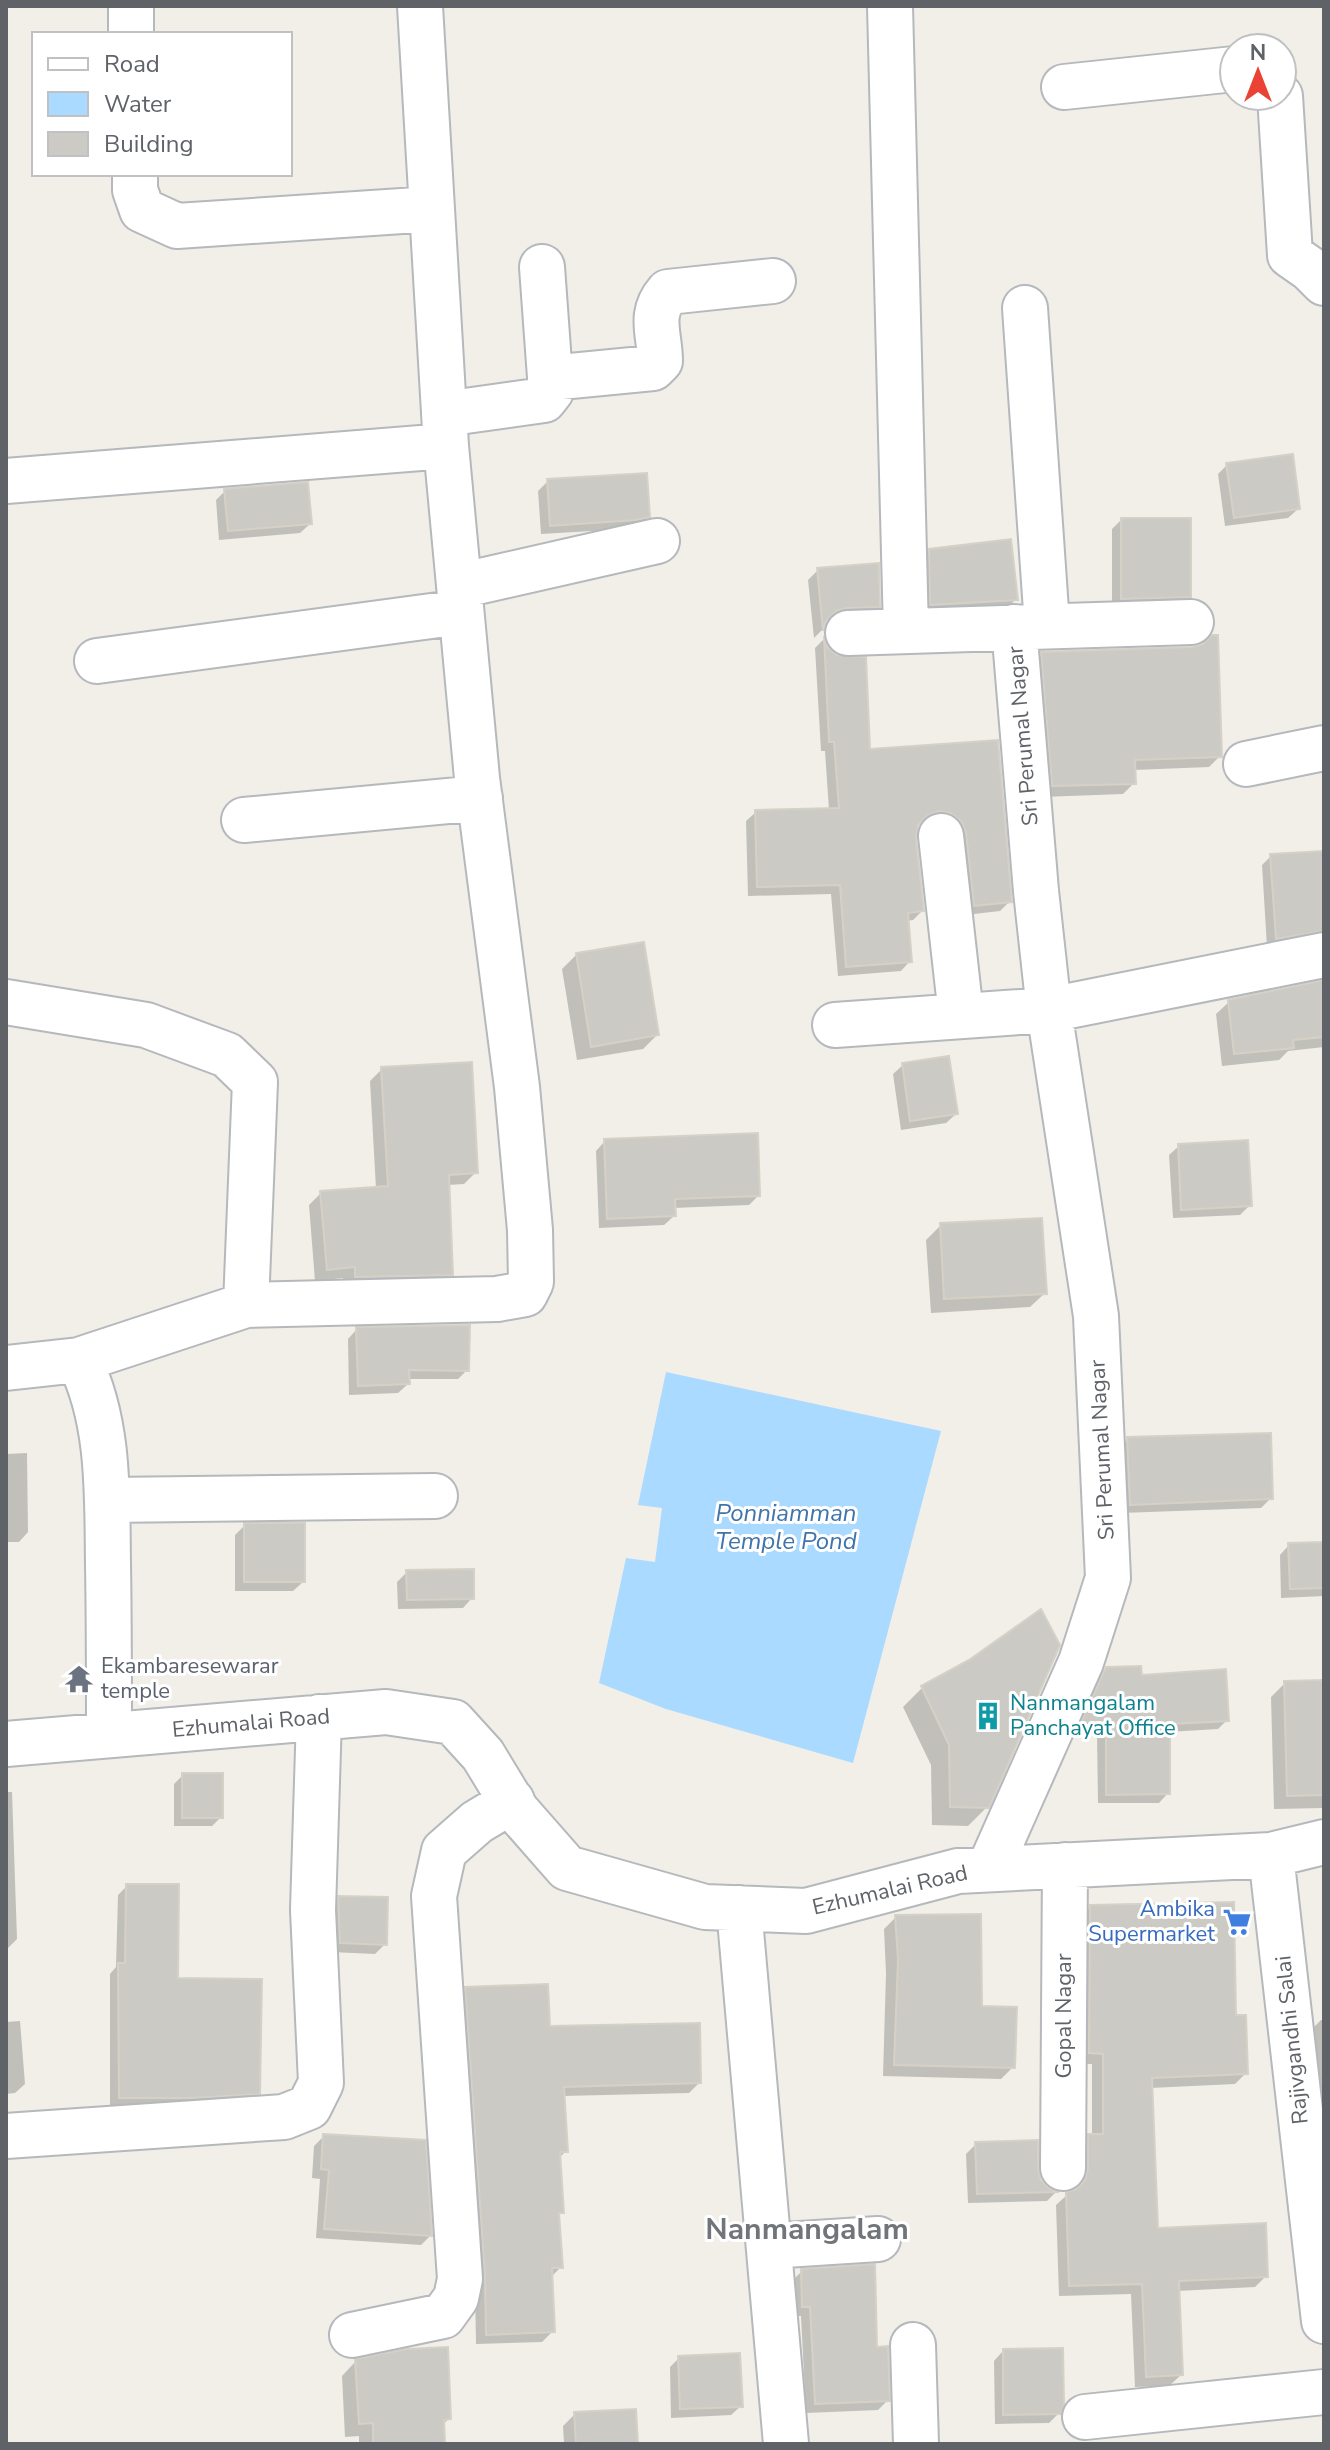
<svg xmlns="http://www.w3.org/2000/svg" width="1330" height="2450" font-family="'Nunito Sans',sans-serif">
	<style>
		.water { fill: #aadaff }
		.shadow { fill: #0003 }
		.building { fill: #cccac5; stroke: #d6d1c6; stroke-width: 2 }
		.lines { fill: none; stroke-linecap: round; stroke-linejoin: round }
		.minor-casing { stroke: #b5b8bc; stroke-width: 48 }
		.minor { stroke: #fff; stroke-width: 44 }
		.labels { text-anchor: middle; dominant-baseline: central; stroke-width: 6; stroke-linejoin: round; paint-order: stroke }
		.street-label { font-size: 22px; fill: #5f6368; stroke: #fff }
		.worship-label { font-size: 22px; fill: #5b616d; stroke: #fff; text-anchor: start }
		.culture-label { font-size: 22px; fill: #0d838f; stroke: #fff; text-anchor: start }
		.shop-label { font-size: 22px; fill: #366cbe; stroke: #fff; text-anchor: end }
		.water-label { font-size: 24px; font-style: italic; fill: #4174aa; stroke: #fff }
		.district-label { font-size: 30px; font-weight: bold; fill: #70757a; stroke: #fff }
	</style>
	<rect width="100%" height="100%" fill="#f1efe8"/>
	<path class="water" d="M666 1372 941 1431 853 1763 666 1709 599 1683 626 1558 655 1562 662 1508 638 1505Z"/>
	<path class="shadow" d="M1227 465 1298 509 1288 518 1225 526 1218 474Z
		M548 481 648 516 639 526 625 529 541 534 538 491Z
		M225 491 310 524 300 533 219 540 216 500Z
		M1121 520 1189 596 1179 606 1112 608V529Z
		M930 551 1016 599 1006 609 922 614 920 561Z
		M818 570 878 606 869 616 836 617 824 620 822 630 814 638 808 580Z
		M823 640 868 751 997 742 1010 901 1000 911 965 915 928 820 918 824 914 839 922 911 913 920 907 921 910 961 901 971 838 976 831 894 748 896 746 821 756 812 829 810 825 751H821L815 648Z
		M1042 654 1220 756 1209 767 1134 770V783L1123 794 1042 797 1031 665Z
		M1271 856 1324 865V934L1267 947 1262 865Z
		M576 955 657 1035 643 1049 577 1060 562 969Z
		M1324 983V1047L1288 1051 1279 1060 1222 1066 1216 1014 1229 1002Z
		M903 1065 956 1114 946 1123 901 1130 893 1074Z
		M382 1069 476 1172 464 1184 448 1185 451 1274 439 1286 344 1289 343 1278 315 1281 309 1205 321 1193 376 1189 370 1081Z
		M605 1141 758 1196 749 1205 673 1208 674 1216 664 1225 599 1228 596 1151Z
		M1179 1146 1250 1205 1240 1215 1173 1218 1169 1155Z
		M941 1225 1045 1293 1030 1307 931 1313 926 1240Z
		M357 1329 467 1370 458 1379H407L408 1384 398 1393 349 1395 348 1339Z
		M1128 1439 1271 1498 1261 1508 1121 1513 1118 1448Z
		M27 1453 28 1532 19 1542H6V1454Z
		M245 1525 303 1582 293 1591H235V1535Z
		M1324 1544V1596L1281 1598 1280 1555 1289 1545Z
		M407 1572 472 1598 463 1608 398 1609 397 1582Z
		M970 1662 987 1807 968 1826 932 1825 931 1765 903 1707 922 1688Z
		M1107 1669 1140 1677 1227 1720 1218 1729 1168 1732V1793L1159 1803H1098L1097 1734H1074V1731L1097 1678Z
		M1324 1682V1808L1274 1809 1271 1697 1285 1683Z
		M183 1775 221 1817 212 1826H174V1784Z
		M6 1792H12L17 1939 6 1950Z
		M127 1886 176 1980 258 2093 249 2102 110 2107V1974L116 1967 118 1895Z
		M339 1898 385 1944 375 1954 331 1952 330 1908Z
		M1091 1907 1234 2017 1246 2073 1235 2084 1150 2088 1156 2230 1266 2276 1255 2287 1177 2291 1181 2375 1169 2386 1135 2387 1131 2294 1059 2296 1056 2205 1068 2194 1075 2192 1078 2181V2148L1092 2136V2064H1078L1079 1918Z
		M896 1917 980 2008 1013 2067 1001 2079 883 2076 886 1973 884 1929Z
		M466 1989 548 2028 699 2083 689 2093 563 2096 566 2151 559 2158 562 2212 557 2217 561 2267 551 2277 553 2331 542 2342 476 2344 475 2289 456 2000Z
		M1321 2020H1324V2089L1312 2090 1308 2033Z
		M20 2021 25 2084 15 2093 6 2094V2022Z
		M324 2136 430 2236 421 2245 316 2238 320 2179 312 2178 314 2146Z
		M976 2144 1036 2168 1039 2181 1049 2191 1055 2193 1047 2201 968 2203 966 2154Z
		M802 2271 875 2349 888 2400 878 2410 806 2413 801 2316H794L793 2280Z
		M1003 2351 1059 2413 1049 2423 995 2424 994 2361Z
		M679 2358 741 2406 731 2415 671 2418 670 2367Z
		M356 2361 449 2418 443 2425V2444H359V2436L345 2437 342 2376Z
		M575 2414 636 2444H523L564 2443 563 2426Z"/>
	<path class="building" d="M1293 454 1300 509 1234 518 1226 463Z
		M647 473 650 517 636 520 550 526 547 479Z
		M308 482 312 524 228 531 224 489Z
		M1121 518H1191V597L1121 599Z
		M1011 539 1018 600 930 605 929 549Z
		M879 563 880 607 847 608 836 611 826 621 823 631 817 568Z
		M1212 635H1218L1222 757 1135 760 1136 784 1052 786 1041 652 1192 647 1203 644Z
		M824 636 827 647 837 655 866 657 870 749 998 740 1012 902 974 906 966 833 962 822 950 813 939 811 927 816 918 825 916 838 924 911 908 913 912 962 846 967 840 885 757 887 755 810 839 808 834 742H829Z
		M1324 851V931L1276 939 1270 854Z
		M644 942 659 1035 591 1047 576 953Z
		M1324 980V1037L1293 1040 1294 1048 1234 1054 1228 1000Z
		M949 1056 958 1114 910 1121 902 1063Z
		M472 1062 478 1173 449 1175 453 1275 355 1277V1267L327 1270 320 1191 388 1186 381 1067Z
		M758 1133 760 1196 675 1199 676 1216 607 1219 604 1139Z
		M1248 1140 1252 1206 1181 1210 1178 1144Z
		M1042 1218 1047 1294 944 1299 940 1223Z
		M470 1325 469 1371 409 1370 410 1384 358 1386 356 1327Z
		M1271 1433 1273 1499 1130 1505 1127 1437Z
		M244 1523H305V1582H244Z
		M1324 1542V1588L1290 1589 1288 1543Z
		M474 1569V1599L407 1600 406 1570Z
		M1041 1609 1060 1645 989 1808 950 1807 949 1745 921 1686 969 1660Z
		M1141 1666 1142 1675 1226 1669 1229 1721 1170 1724V1794L1106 1795V1725H1082V1720L1106 1667Z
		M1324 1680V1795L1287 1796 1284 1681Z
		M182 1773H223V1818H182Z
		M126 1884H179L178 1978 262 1979 260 2094 192 2098H119L118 1963H125Z
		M338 1896 388 1897 387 1945 340 1943Z
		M1234 1902 1236 2015H1246L1248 2074 1152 2078 1158 2228 1266 2223 1268 2277 1179 2281 1183 2375 1146 2377 1142 2284 1069 2286 1066 2192 1076 2189 1085 2180 1088 2168V2134H1103V2054L1089 2053 1090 1905Z
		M981 1914 982 2006 1017 2007 1015 2068 894 2065 898 1959 895 1915Z
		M548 1984 550 2026 700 2023 701 2083 564 2087 568 2152H560L564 2213H559L563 2268H552L555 2332 486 2335 485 2277 465 1987Z
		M323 2134 426 2140 432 2236 324 2229 329 2170 321 2169Z
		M1038 2140V2168L1041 2180 1050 2189 1059 2192 977 2194 975 2142Z
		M875 2264 877 2347 888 2346 890 2401 815 2404 810 2307H802L801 2269Z
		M448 2347 451 2419 444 2420 445 2444H373V2423L359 2424 355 2359 407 2349Z
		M1063 2348 1064 2405 1061 2414 1003 2415V2349Z
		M740 2353 743 2407 680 2409 678 2356Z
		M636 2409 638 2444H576L574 2412Z"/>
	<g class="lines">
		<defs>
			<path id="minor" d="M131 6V34
				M420 6 432 209
				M890 6 906 631
				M1064 87 1234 69
				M1280 96 1290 255 1310 269 1324 283
				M135 174V190L142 210 177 226 432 209 446 446
				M1025 308 1047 625
				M550 378 653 368 660 361C660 334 648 315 668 292L773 281
				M444 414 544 400 551 391 542 267
				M6 481 446 446 477 778 517 1087 530 1230 531 1282 525 1294 497 1299 246 1305
				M459 586 657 541
				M848 633 1191 622
				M97 661 461 612
				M1246 764 1324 748
				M244 820 480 798
				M941 836 961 1015
				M6 1002 146 1025 227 1055 255 1082 246 1305 79 1360
				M835 1025 1049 1010 1324 955
				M6 1368 79 1360C110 1422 107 1496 108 1564 109 1621 109 1678 109 1735
				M107 1500 435 1496
				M6 1744 386 1712 453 1722 483 1755 517 1811 567 1868 705 1907 806 1911 958 1871 1271 1855 1324 1842
				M1271 1855 1324 2321
				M989 1869 1081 1662 1108 1578 1096 1316 1049 1010 1036 891 1014 627
				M739 1908 786 2444
				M6 2136 284 2117 309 2107 321 2083 313 1910 319 1717
				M1063 2168 1065 1865
				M769 2246 878 2239
				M352 2335 443 2316 456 2298 460 2279 434 1896 444 1851 477 1822 512 1801
				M913 2345 916 2444
				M1085 2417 1324 2392"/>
		</defs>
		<use href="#minor" class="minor-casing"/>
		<use href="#minor" class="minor"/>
	</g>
	<defs>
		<symbol id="temple-bare" viewBox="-9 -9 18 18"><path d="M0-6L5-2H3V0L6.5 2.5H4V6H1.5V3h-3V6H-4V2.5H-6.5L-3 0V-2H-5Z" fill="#6b7280" stroke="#fff" stroke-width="2.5" paint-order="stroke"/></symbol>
		<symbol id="building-bare" viewBox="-9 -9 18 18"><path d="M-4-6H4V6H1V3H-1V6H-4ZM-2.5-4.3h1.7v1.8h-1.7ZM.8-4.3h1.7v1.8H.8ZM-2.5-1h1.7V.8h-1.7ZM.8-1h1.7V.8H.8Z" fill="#0f9aa8" stroke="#fff" stroke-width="2.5" paint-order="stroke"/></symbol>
		<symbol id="supermarket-bare" viewBox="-9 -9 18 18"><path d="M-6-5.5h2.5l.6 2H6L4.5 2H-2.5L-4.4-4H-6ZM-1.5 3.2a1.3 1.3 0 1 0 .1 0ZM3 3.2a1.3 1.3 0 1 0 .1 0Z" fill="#3f7fe0" stroke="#fff" stroke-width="2.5" paint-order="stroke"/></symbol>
	</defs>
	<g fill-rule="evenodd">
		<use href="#temple-bare" x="59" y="1659" width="40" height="40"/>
		<use href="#building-bare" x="968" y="1696" width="40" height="40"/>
		<use href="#supermarket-bare" x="1217" y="1902" width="40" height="40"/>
	</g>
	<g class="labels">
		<g class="street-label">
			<text transform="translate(1023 736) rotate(-95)">Sri Perumal Nagar</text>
			<text transform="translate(1102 1450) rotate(-93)">Sri Perumal Nagar</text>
			<text transform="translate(251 1723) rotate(-5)">Ezhumalai Road</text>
			<text transform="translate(890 1890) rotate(-13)">Ezhumalai Road</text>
			<text transform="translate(1064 2016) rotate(-90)">Gopal Nagar</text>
			<text transform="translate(1292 2040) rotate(-96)">Rajivgandhi Salai</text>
		</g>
		<g class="worship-label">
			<text x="101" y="1666">Ekambaresewarar<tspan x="101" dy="25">temple</tspan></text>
		</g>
		<g class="culture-label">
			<text x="1010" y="1703">Nanmangalam<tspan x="1010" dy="25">Panchayat Office</tspan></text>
		</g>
		<g class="shop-label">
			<text x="1215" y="1909">Ambika<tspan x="1215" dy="25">Supermarket</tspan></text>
		</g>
		<g class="water-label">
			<text x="786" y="1513">Ponniamman<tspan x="786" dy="28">Temple Pond</tspan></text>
		</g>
		<g class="district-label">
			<text x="807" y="2229">Nanmangalam</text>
		</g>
	</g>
	<rect width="1330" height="2450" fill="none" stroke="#5f6368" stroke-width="16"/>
	<rect x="32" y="32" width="260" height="144" fill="#ffffff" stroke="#bfc1c3" stroke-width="2"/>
	<rect x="48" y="58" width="40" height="12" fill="#ffffff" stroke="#bfc1c3" stroke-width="2"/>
	<text x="104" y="72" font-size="24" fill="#5f6368">Road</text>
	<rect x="48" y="92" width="40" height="24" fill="#aadaff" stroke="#bfc1c3" stroke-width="2"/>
	<text x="104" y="112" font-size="24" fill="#5f6368">Water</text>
	<rect x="48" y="132" width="40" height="24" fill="#cccac5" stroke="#bfc1c3" stroke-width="2"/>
	<text x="104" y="152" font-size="24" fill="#5f6368">Building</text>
	<g transform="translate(1258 72)"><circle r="38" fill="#ffffff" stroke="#bfc1c3" stroke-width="2"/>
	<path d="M0-6L14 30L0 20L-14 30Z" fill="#ea4335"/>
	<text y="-12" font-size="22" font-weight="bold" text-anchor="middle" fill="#5f6368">N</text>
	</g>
</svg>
